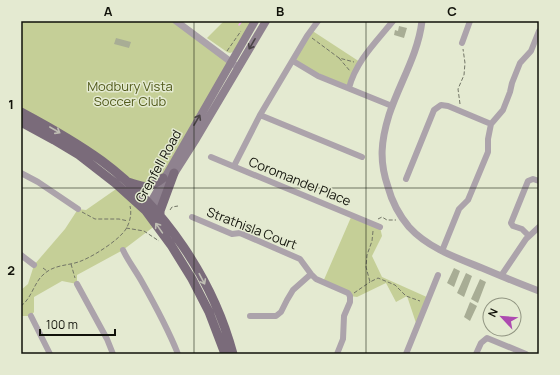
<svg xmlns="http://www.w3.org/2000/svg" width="560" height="375" font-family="Manrope,sans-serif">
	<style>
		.green { fill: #c5cf97 }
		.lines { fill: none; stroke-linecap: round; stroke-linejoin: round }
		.stream { stroke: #f1aff1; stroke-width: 1.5 }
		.building { fill: #a8ad95 }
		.path { stroke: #727566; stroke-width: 1; stroke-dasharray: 4 2; stroke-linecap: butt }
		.minor { stroke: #aca3ab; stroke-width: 6 }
		.tertiary { stroke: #aca3ab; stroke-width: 7 }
		.secondary { stroke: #8f828f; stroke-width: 8 }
		.primary { stroke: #7a6b7a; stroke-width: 9 }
		.oneway { stroke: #4a4446 }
		.oneway2 { stroke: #bfbeb3 }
		.grid { fill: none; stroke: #11120a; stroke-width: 1; stroke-opacity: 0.55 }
		.labels { text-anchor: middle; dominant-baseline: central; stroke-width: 3; stroke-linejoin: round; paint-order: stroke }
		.park-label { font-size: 13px; fill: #525b1c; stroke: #e4ead1 }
		.street-label { font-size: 13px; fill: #11120a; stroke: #e4ead1 }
		.neatline { fill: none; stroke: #11120a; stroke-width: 1.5 }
		.grid-label { font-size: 13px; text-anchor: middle; font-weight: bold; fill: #11120a }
	</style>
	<rect width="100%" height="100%" fill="#e4ead1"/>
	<path class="green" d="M21 21H176L231 62 163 178 142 186 21 112Z
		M224 21H253L233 52 230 53 227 52 207 38Z
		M311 30 360 62 349 88 293 61Z
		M119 187 156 225 123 250 77 275V284L62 281 34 297V312L31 316H21V290L28 284 34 265 65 229 78 209 86 210Z
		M352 215 380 227 382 236 372 256 382 277 429 298 416 323 407 296 396 302 386 283 357 297 350 296 323 282Z"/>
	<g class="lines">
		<path class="stream" d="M239 25 242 21"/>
	</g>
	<path class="building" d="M399 26 407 28 404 38 394 35 395 30 398 31Z
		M116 38 131 42 129 48 114 44Z
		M454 268 460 271 454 287 447 283Z
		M466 273 472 276 464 297 457 293Z
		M480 279 486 282 478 303 471 299Z
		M470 302 477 306 470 321 464 317Z"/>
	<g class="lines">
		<path class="path" d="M312 38 339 58 354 62
			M227 51 241 31
			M339 58 350 71
			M460 104 458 89 464 75 465 63 463 49
			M170 210 172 207 178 206
			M82 212 95 219H119L128 221
			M378 219 382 217 387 220H396
			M126 228 144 231 159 241
			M373 231 372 241 367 255 366 267 370 282 378 278 395 285 406 296 420 301
			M71 264 75 278
			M43 268 47 271
			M354 293 370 282
			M21 306C32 298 34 282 44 274 55 264 69 266 81 261 94 256 119 240 126 229 130 222 132 214 130 206"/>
		<path class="minor" d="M462 43 470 21
			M293 61 318 76 392 106
			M349 88C356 61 376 42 393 21
			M260 115 362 157
			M211 157 380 227
			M234 166 260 115 307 36 318 21
			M21 173 38 182 78 209
			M406 179 434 110 441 105 448 106 491 124
			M192 217 232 234 240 233 300 259 311 274 316 279 348 293 350 296V302L344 316 343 339 337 354
			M529 236 522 229 513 226 511 223 528 181 533 179 539 181
			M123 250C128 261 136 271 142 282 155 305 168 329 178 354
			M442 251 459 209 468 200 488 152V139L491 124 503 110 510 92 512 83 520 63 531 51 539 31
			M21 255 34 265
			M501 276 526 239 539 227
			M77 284 107 339 113 354
			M31 316 50 354
			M250 316H276L281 312 287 300 293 290 311 274
			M406 354 438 275
			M476 354 481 343 487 338 526 354"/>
		<path class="tertiary" d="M176 21 235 65
			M422 21C418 55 399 84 389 115 381 141 379 161 388 187 392 202 399 215 409 227 428 248 457 258 482 268 501 276 520 284 539 291"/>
		<path class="secondary" d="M147 209 255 21
			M148 210 152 208 196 139 266 21"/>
		<path class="primary" d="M21 112C49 127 76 142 102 161 164 207 213 279 233 354
			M21 122 54 140 79 155 115 183 146 211 171 245 192 279 209 312 225 354
			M128 182C145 188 149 189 163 178
			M160 217V211L174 173"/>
	</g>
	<defs><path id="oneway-shaft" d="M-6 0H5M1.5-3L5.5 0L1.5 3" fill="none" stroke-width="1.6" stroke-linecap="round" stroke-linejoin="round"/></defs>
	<g class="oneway">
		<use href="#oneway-shaft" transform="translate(252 44) rotate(120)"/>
		<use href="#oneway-shaft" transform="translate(197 120) rotate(-60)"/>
	</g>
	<g class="oneway2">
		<use href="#oneway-shaft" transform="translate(55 130) rotate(30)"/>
		<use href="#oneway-shaft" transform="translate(159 228) rotate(-125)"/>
		<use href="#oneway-shaft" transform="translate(202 279) rotate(62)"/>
	</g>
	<path class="grid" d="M194 21V354M366 21V354M21 188H539"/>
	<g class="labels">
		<g class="park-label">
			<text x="130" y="86">Modbury Vista<tspan x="130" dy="15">Soccer Club</tspan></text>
		</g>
		<g class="street-label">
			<text transform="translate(158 166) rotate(-61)">Grenfell Road</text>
			<text transform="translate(300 181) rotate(22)">Coromandel Place</text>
			<text transform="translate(252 228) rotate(21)">Strathisla Court</text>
		</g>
	</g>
	<rect width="560" height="375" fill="none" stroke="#e4ead1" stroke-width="44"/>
	<g transform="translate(502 317) rotate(296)"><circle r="19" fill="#e4ead1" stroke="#909481"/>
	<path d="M0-3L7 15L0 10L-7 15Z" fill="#ad4ab0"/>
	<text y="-6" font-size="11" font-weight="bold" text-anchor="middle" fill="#11120a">N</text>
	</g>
	<path d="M40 329v6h75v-6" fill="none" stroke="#11120a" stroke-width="2"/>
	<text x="46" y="329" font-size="12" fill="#11120a" stroke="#e4ead1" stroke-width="3" paint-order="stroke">100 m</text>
	<rect x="22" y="22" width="516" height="331" class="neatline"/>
	<g class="grid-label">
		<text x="108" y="16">A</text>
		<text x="280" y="16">B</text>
		<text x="452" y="16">C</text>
		<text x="11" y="109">1</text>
		<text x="11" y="275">2</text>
	</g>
</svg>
